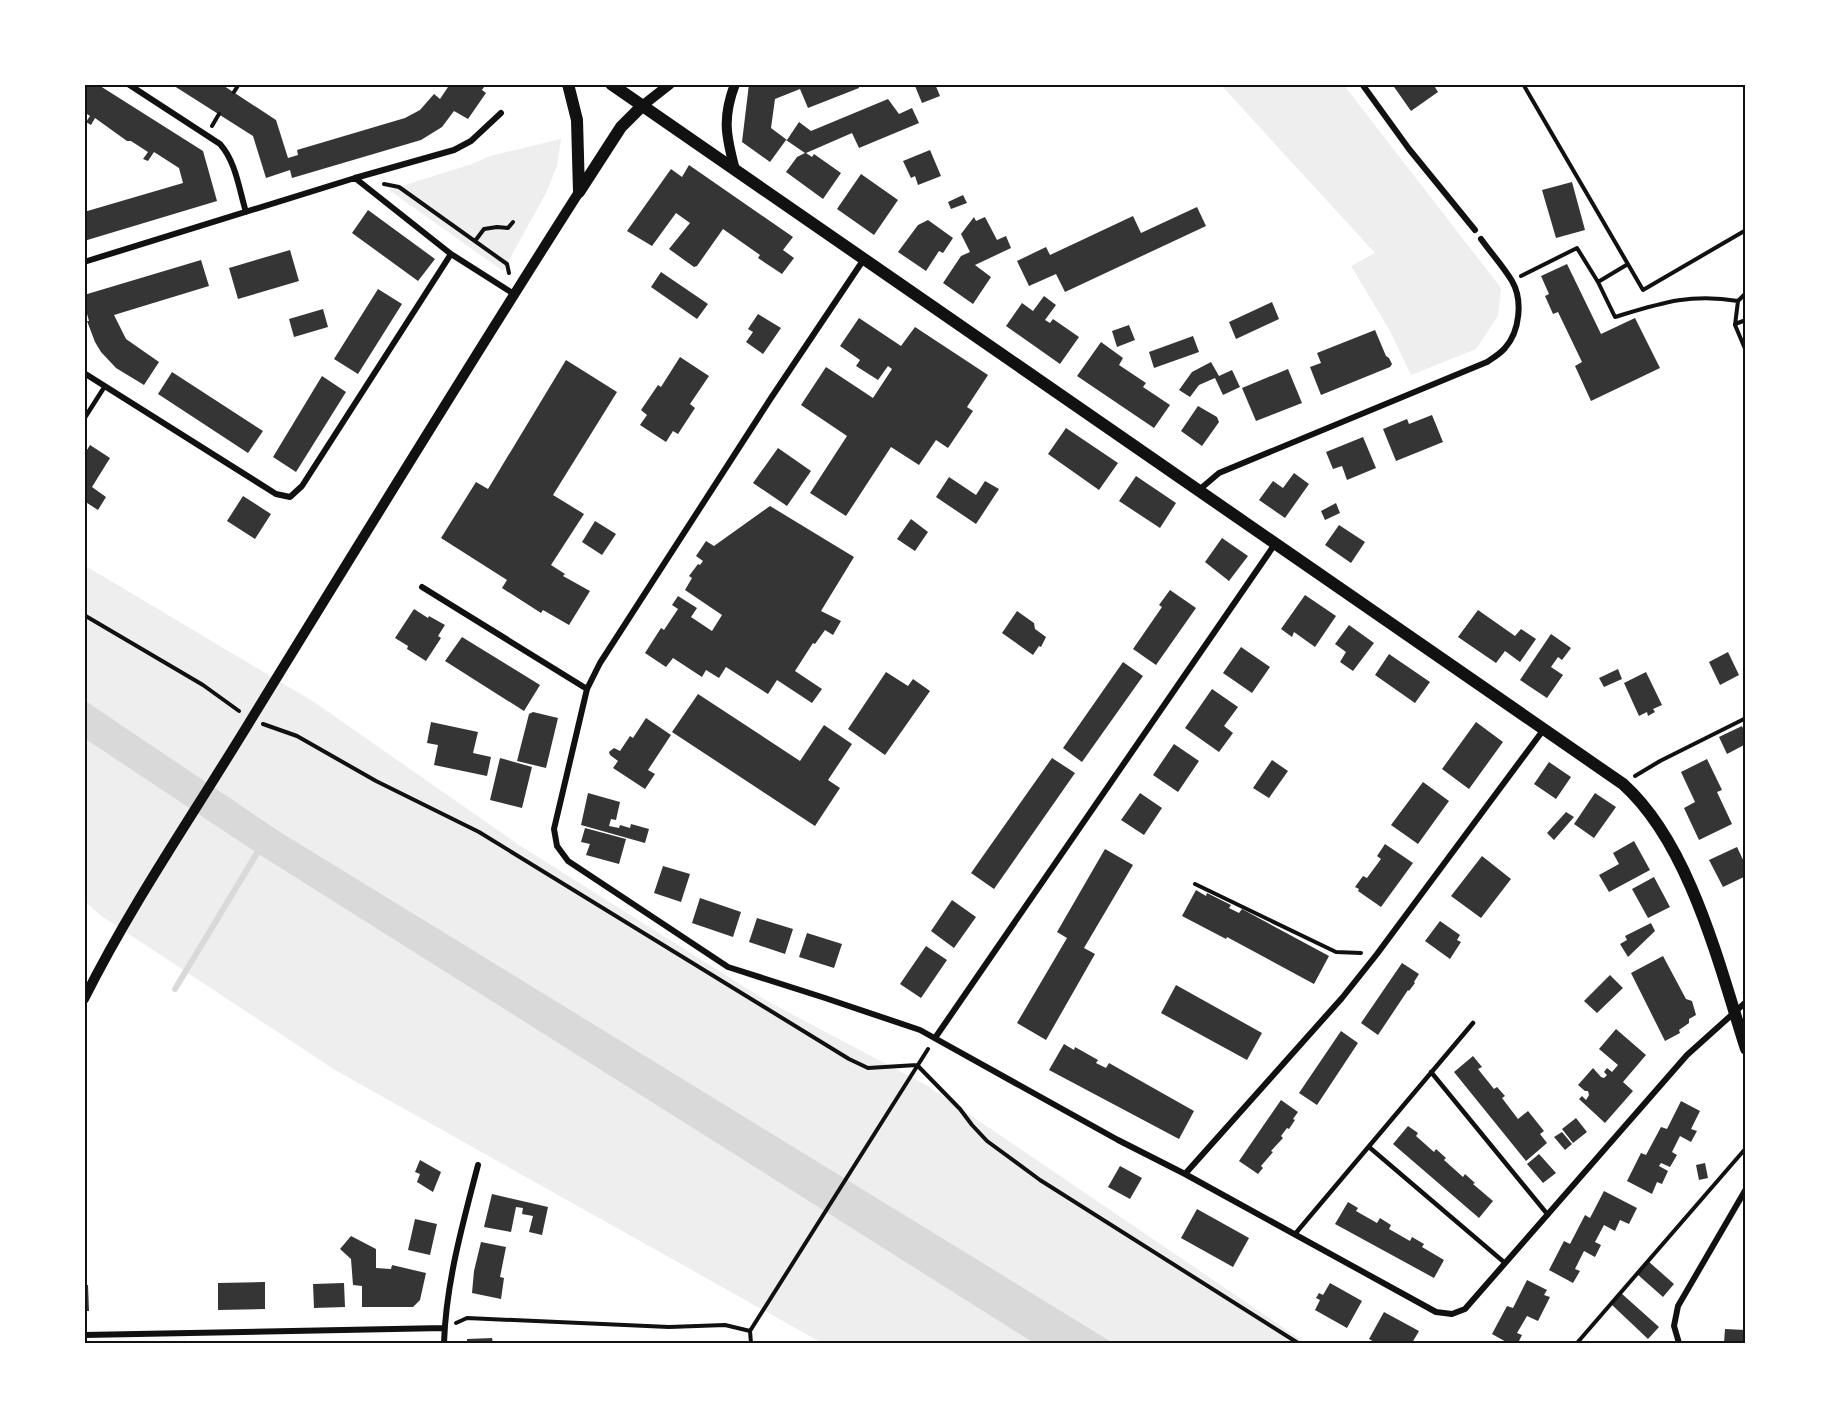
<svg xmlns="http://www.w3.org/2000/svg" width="1830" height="1427" font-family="'Times New Roman',serif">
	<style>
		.green { fill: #eee }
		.water { fill: #d9d9d9 }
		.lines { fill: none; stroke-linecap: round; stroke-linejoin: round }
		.stream { stroke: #d9d9d9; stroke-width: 6 }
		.building { fill: #353535 }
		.path { stroke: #111; stroke-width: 4 }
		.service { stroke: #111; stroke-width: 4.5 }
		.minor { stroke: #111; stroke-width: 6 }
		.tertiary { stroke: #111; stroke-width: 10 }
		.secondary { stroke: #111; stroke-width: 12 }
		.neatline { fill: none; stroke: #111; stroke-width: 2 }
	</style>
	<rect width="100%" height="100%" fill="#fff"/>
	<path class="green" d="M1220 84H1343L1501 288 1498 316 1476 349 1411 375 1390 331 1351 266 1375 253Z
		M561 139 557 166 546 193 503 271 389 190 472 164 490 156Z
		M84 565 314 702 519 845 765 1000 926 1085 1306 1343H822L335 1070 100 915 84 900Z"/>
	<path class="water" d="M84 700 280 832 1113 1343H1034L257 853 84 738Z"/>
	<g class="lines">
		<path class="stream" d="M175 989 257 853"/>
	</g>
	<path class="building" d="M84 84H97L203 151 217 201 84 241V212L183 183 179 168 154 152 148 161 143 159 148 152 131 141H127L95 118 91 125 86 122 90 116 84 112Z
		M171 84H221L276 120 288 158 298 155 297 150 405 118 420 110 434 94 440 99 450 84H486L482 90 486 93 468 119 454 111 442 127 421 140 292 178 290 170 266 178 253 136Z
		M749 84H858L859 88 808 108 800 89 775 99 771 128 787 140 799 122 811 131 888 99 899 114 912 108 919 123 859 148 852 133 806 153 812 157 814 154 841 173 823 199 786 172 797 157 805 153 786 140 770 162 742 142Z
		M921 84H935L940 96 922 103 915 86Z
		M1392 84H1433L1438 92 1411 111Z
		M930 150 941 176 918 185 915 176 911 178 903 161Z
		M689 165 793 237 783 250 794 258 782 274 758 258 760 255 723 229 697 266 694 267 669 249 690 223 676 213 652 246 627 231 671 169 682 177Z
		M861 174 898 200 874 235 837 209Z
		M1572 182 1585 230 1556 238 1542 190Z
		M963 195 967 203 951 209 948 202Z
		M1197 207 1206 226 1065 292 1056 274 1029 286 1017 261 1046 247 1050 255 1133 216 1141 233Z
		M368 210 435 259 418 281 352 233Z
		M974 217 976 221 985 217 997 240 1006 236 1011 248 975 265 991 277 973 304 943 283 961 256 970 252 961 234Z
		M928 220 953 238 943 253 939 251 926 271 898 252 918 225Z
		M290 250 299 281 238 299 229 268Z
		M201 260 209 286 114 315 126 339 159 362 144 385 116 368 101 352 95 342 87 321H89L84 303V295Z
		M1567 264 1601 334 1635 318 1660 368 1591 401 1575 366 1582 362 1558 312 1553 314 1545 296 1549 294 1541 276Z
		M661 272 708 304 697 319 651 287Z
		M378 289 402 304 358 374 334 359Z
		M1044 296 1056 305 1045 320 1050 323 1053 319 1079 337 1060 364 1006 326 1022 303 1033 311Z
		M1272 302 1279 319 1236 339 1229 322Z
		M323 309 328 327 294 337 289 319Z
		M758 314 781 328 763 354 746 342 753 332 748 329Z
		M859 318 901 346 915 327 988 375 967 407 973 411 948 448 936 440 919 465 891 447 846 516 810 493 847 436 801 405 826 367 873 398 892 369 888 366 878 380 856 366 860 360 840 346Z
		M1129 325 1135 340 1117 347 1112 331Z
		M1375 330 1386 356 1389 358 1392 364 1390 367 1321 395 1310 367 1321 363 1317 353Z
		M1193 336 1199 352 1154 368 1149 352Z
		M1101 342 1123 358 1119 365 1146 383 1143 387 1170 405 1154 428 1077 376Z
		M680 357 709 376 690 404 695 408 678 434 673 431 666 442 640 425 647 415 641 410 658 385 661 387Z
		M566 360 617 392 553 495 584 514 551 565 565 574 563 576 590 591 569 625 543 610 541 613 502 588 507 580 441 538 476 482 488 489Z
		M1211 362 1219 376 1232 370 1240 387 1223 395 1215 378 1199 385 1190 397 1179 390 1192 372Z
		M1288 369 1302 403 1256 421 1242 388Z
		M172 372 263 431 248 453 158 394Z
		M322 376 346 392 296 472 273 457Z
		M1198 406 1217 417 1219 422 1202 446 1181 431Z
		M1432 415 1443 442 1396 461 1383 429 1407 419 1409 424Z
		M1066 428 1118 463 1099 490 1048 454Z
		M1363 437 1376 468 1347 480 1342 466 1333 469 1326 452Z
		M90 445 110 458 92 487 106 497 98 510 84 501V455Z
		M778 448 811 471 787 506 753 483Z
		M1294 473 1309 484 1285 518 1259 500 1273 481 1283 488Z
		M1136 476 1176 503 1160 528 1119 501Z
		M949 477 976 495 985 481 999 489 976 524 936 497Z
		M243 496 271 514 255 539 227 521Z
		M1336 503 1340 513 1325 520 1321 511Z
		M770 506 854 557 821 611 841 621 833 635 825 630 815 644 813 643 795 671 822 689 812 703 777 680 768 694 726 667 719 678 706 670 702 677 673 658 666 667 645 653 661 628 664 630 678 609 672 605 678 596 697 608 691 617 712 631 722 615 685 590 692 578 689 576 698 564 700 565 703 561 696 556 706 541 714 546Z
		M911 519 928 532 915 551 897 539Z
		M595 521 616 534 602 555 582 542Z
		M1339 525 1365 542 1351 563 1325 545Z
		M1222 538 1248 556 1229 581 1205 562Z
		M1170 590 1196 608 1156 665 1133 649 1162 607 1159 605Z
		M1305 595 1336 616 1315 647 1294 632 1292 637 1281 629Z
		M414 609 428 618 429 616 445 625 438 636 441 638 426 661 407 649 408 646 395 638Z
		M1478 610 1515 636 1521 629 1536 639 1520 662 1505 651 1496 663 1458 637Z
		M1017 611 1034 623 1035 629 1046 637 1041 647 1039 646 1033 655 1002 633Z
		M1349 625 1374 643 1353 671 1340 662 1346 652 1335 644Z
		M1551 634 1571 648 1562 660 1558 657 1551 667 1563 675 1547 698 1520 680Z
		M462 637 540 685 524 711 445 661Z
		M1241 647 1270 667 1252 693 1223 673Z
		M1728 652 1739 675 1720 685 1709 662Z
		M1389 654 1430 682 1415 703 1375 675Z
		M1123 662 1143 676 1082 762 1063 748Z
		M1618 669 1622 679 1604 687 1599 678Z
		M886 672 908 686 913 679 930 691 885 755 848 729Z
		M1646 672 1662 705 1653 709 1655 712 1648 716 1647 712 1639 716 1624 683Z
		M1212 689 1238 707 1224 726 1233 733 1219 752 1185 728Z
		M698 694 800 761 824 725 852 744 828 780 840 788 815 826 672 732Z
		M533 712 558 718 546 768 517 761 529 714Z
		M646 718 671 735 648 770 655 774 645 789 613 768 618 761 610 755 609 752 614 748 620 751 630 736 633 738Z
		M431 722 478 732 473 753 491 757 487 776 434 765 438 745 427 743Z
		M1476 722 1503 742 1469 789 1442 769Z
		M1742 726 1746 735V744L1727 754 1719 737Z
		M1174 744 1199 761 1178 792 1153 775Z
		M500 758 532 767 522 808 490 800Z
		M1052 758 1075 773 994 889 971 873Z
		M1707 759 1722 790 1717 792 1732 824 1699 840 1684 808 1695 802 1681 772Z
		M1272 760 1288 771 1269 798 1253 788Z
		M1549 762 1571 777 1556 799 1534 784Z
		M1423 782 1449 801 1418 844 1391 825Z
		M588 793 620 802 616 820 611 819 609 826 619 828 620 825 630 828 631 824 649 829 645 843 581 825Z
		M1140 793 1162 808 1144 835 1121 820Z
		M1595 793 1616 807 1594 838 1574 824Z
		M1566 812 1574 817 1554 840 1547 833Z
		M585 828 626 839 619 864 586 855 590 844 581 842Z
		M1634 841 1650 870 1609 892 1599 875 1619 864 1613 853Z
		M1385 844 1413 863 1381 907 1358 891 1359 889 1355 887 1363 876 1367 878 1381 859 1377 856Z
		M1737 847 1746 866V876L1723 887 1709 860Z
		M1105 849 1133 865 1084 948 1095 954 1046 1040 1017 1023 1067 938 1057 932Z
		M1482 856 1511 879 1481 918 1451 896Z
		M663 866 690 874 681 902 654 893Z
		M1654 877 1670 907 1648 918 1632 889Z
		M1196 890 1206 896 1207 893 1231 905 1229 908 1239 913 1242 909 1329 956 1314 984 1227 937 1226 939 1182 916Z
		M700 898 741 912 733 937 692 923Z
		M952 900 976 917 954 948 931 931Z
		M757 918 793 929 785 954 749 942Z
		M1440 921 1460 935 1457 940 1461 942 1450 959 1425 941Z
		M1651 923 1655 931 1628 957 1620 944 1627 940 1625 936Z
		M807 933 842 944 834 968 799 957Z
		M926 946 947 960 921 998 900 984Z
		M1663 956 1686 999 1692 1001 1696 1015 1689 1019V1023L1679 1030 1680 1033 1665 1041 1631 973Z
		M1402 963 1419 974 1414 982 1415 983 1409 991 1408 990 1378 1035 1361 1023Z
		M1610 975 1623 988 1597 1013 1584 1001Z
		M1176 985 1262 1033 1247 1060 1161 1013Z
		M1616 1029 1646 1055 1623 1082 1633 1091 1605 1123 1579 1099 1582 1096 1586 1100 1589 1095 1588 1091H1585L1578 1085 1593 1068 1601 1077 1604 1078 1607 1075 1604 1072 1607 1068 1612 1072 1618 1065 1599 1049Z
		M1341 1031 1358 1043 1317 1105 1299 1093Z
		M1064 1044 1074 1050 1075 1047 1098 1060 1096 1063 1106 1068 1109 1063 1194 1111 1179 1139 1049 1070Z
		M1473 1056 1482 1067 1478 1069 1494 1089 1497 1087 1505 1096 1502 1098 1518 1119 1528 1111 1544 1131 1540 1134 1547 1143 1526 1161 1454 1072Z
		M1281 1100 1298 1112 1293 1119 1295 1120 1289 1129 1287 1128 1281 1136 1283 1138 1271 1151 1273 1152 1261 1166 1263 1168 1258 1174 1239 1161Z
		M1681 1101 1700 1111 1691 1129 1697 1131 1691 1142 1680 1136 1672 1152 1677 1155 1670 1167 1661 1163 1659 1166 1668 1171 1662 1184 1657 1182 1652 1194 1627 1181 1641 1153 1646 1155 1661 1127 1667 1129Z
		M1576 1118 1587 1132 1573 1143 1562 1129Z
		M1408 1126 1418 1133 1416 1136 1434 1152 1436 1149 1446 1158 1444 1160 1463 1177 1465 1174 1475 1183 1473 1184 1493 1201 1479 1218 1393 1144Z
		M1562 1132 1572 1144 1565 1150 1554 1137Z
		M1539 1154 1556 1173 1543 1183 1527 1164Z
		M420 1160 441 1172 433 1192 417 1182 420 1174 415 1172Z
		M1705 1163 1708 1178 1699 1180 1696 1165Z
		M1120 1166 1142 1178 1130 1199 1108 1187Z
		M1604 1191 1637 1208 1629 1224 1620 1220 1615 1231 1604 1225 1595 1242 1601 1245 1595 1257 1584 1251 1575 1269 1580 1271 1573 1283 1549 1270 1564 1241 1570 1244 1585 1215 1590 1218Z
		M492 1194 548 1207 542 1235 529 1232 533 1216 522 1214 523 1208 516 1207 511 1232 484 1227Z
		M1348 1202 1358 1208 1356 1211 1377 1223 1380 1218 1391 1225 1389 1229 1410 1241 1412 1237 1424 1244 1422 1247 1444 1260 1434 1278 1335 1224Z
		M1197 1209 1249 1238 1233 1267 1181 1238Z
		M415 1219 437 1224 430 1255 408 1250Z
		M351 1236 376 1249V1268L391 1269 392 1265 426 1273 420 1300 413 1307H362V1286L353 1285 351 1259 340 1249Z
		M481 1242 506 1247 500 1277 504 1278 501 1299 472 1293 474 1271Z
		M1648 1261 1674 1284 1663 1297 1637 1274Z
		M1527 1280 1547 1290 1544 1295 1550 1297 1538 1321 1527 1316 1517 1333 1522 1335 1518 1343H1508L1492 1334 1507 1306 1513 1308Z
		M265 1282V1309L218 1310V1283Z
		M344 1283 345 1307 314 1308 313 1284Z
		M1330 1283 1362 1301 1347 1328 1315 1310 1320 1300 1316 1298 1319 1293 1323 1295Z
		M84 1285H88L89 1311H84Z
		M1621 1293 1659 1327 1648 1339 1611 1304Z
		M1384 1312 1419 1331 1412 1343H1376L1369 1339Z
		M1725 1329 1746 1330V1343H1724Z
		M492 1338 493 1343H467V1339Z"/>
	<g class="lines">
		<path class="path" d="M1523 84 1643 290 1746 230
			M234 92 239 84
			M212 126 219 114
			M384 184 399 187 507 264 509 273
			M475 241 484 229 497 227 508 228 513 222
			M1521 276 1577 248 1598 282 1615 317C1661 303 1690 293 1738 301L1735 325 1746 351
			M1598 282 1628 264
			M1738 301 1746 293
			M1735 324 1746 320
			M84 615 203 685 239 711
			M263 724 297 736 376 781 479 832 849 1059 868 1068 917 1065 960 1109 972 1125 987 1141 1040 1180 1298 1343
			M1635 776 1660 761 1746 718
			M1195 884 1336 952 1361 953
			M456 1323 467 1318 669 1327 725 1325 750 1331
			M751 1343 750 1331 928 1049
			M1577 1343 1746 1148"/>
		<path class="service" d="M84 419 105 386
			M1431 1072 1548 1215
			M1369 1147 1505 1263
			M1295 1234 1473 1023"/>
		<path class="minor" d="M128 84 220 144C236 162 239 189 246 212
			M1362 84 1409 149 1475 230
			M355 178 451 254 514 294
			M864 259 771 398 600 663 587 689 554 829 557 846 568 861 728 967 825 998 920 1030 1118 1140 1185 1174 1436 1312 1452 1314 1465 1309 1687 1055 1746 1002
			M84 262 355 178 454 150 471 141 501 113
			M84 373 276 494 290 497 302 486 451 254
			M1199 490 1219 473 1487 362C1493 358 1500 354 1505 348 1520 331 1523 300 1512 281 1503 266 1491 253 1481 239
			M422 587 587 689
			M935 1038 1275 544
			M1185 1174 1342 998 1377 954 1544 729
			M84 1335 444 1328
			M444 1343C446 1282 463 1223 478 1165
			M1679 1343 1674 1326 1678 1306 1746 1189"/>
		<path class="tertiary" d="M735 84C722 118 726 136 735 170
			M642 106 670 84
			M84 999C133 901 195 812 252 718 360 542 468 366 579 192"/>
		<path class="secondary" d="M568 84 577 120 579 192
			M611 84 1623 784C1690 844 1719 965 1746 1049
			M579 192 621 127 642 106"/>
	</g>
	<rect width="1830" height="1427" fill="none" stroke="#ffffff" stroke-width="171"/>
	<rect x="86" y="86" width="1658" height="1256" class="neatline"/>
</svg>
